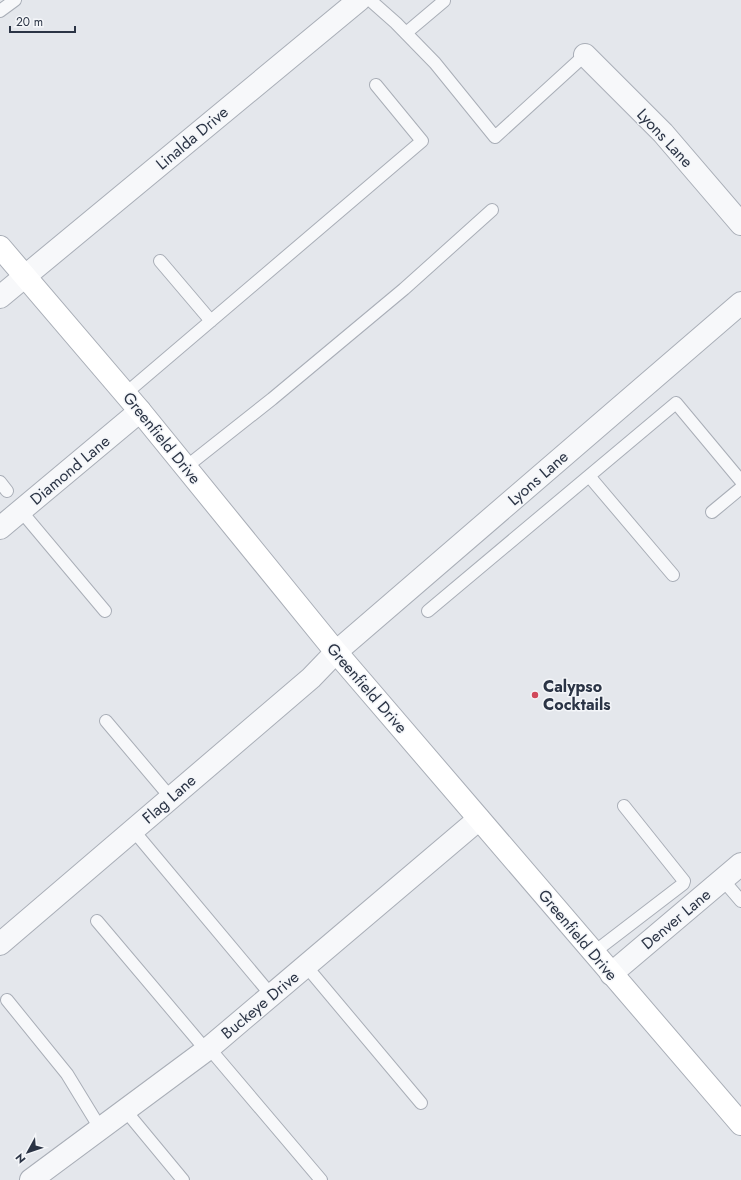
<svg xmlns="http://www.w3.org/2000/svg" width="741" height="1180" font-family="Jost,sans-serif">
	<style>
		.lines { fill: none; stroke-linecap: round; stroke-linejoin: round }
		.lane-casing { stroke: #a9aeb7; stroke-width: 14 }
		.street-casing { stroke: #a9aeb7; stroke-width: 24 }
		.secondary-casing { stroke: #a9aeb7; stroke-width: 24 }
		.lane { stroke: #f7f8fa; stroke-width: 12 }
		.street { stroke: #f7f8fa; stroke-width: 22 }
		.secondary { stroke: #fff; stroke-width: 22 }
		.poi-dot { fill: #d1495b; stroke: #f4f6f9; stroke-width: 1.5 }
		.labels { text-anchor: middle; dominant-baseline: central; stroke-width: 3; stroke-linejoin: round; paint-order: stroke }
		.street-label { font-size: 16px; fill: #2b3445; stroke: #f4f6f9 }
		.poi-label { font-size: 16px; font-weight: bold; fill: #2b3445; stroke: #f4f6f9; text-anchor: start }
	</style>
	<rect width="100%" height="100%" fill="#e4e7ec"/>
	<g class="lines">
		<defs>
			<path id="lane" d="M370 0 396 23 435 63 495 137 585 55
				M0 11 15 0
				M406 33 444 1 443 0
				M160 261 211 321
				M125 394 422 141 376 85
				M186 467 272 399 404 289 492 210
				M589 476 673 575
				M0 482 7 491
				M21 511 105 611
				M712 512 741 488
				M428 611 676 403 741 481
				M106 721 171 798
				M133 830 272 996
				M723 880 741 901
				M97 921 206 1050
				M593 953 683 884 684 881 624 806
				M306 966 421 1103
				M7 1000 67 1074 100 1128
				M209 1048 321 1180
				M125 1110 183 1180"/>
			<path id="street" d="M585 55 663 133 741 224
				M0 297 359 0
				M0 528 140 411
				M0 944 311 678 336 652 741 303
				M611 974 741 864
				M31 1180 209 1048 479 819"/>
			<path id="secondary" d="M0 247 140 411 336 652 741 1124"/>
		</defs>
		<use href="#lane" class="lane-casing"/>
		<use href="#street" class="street-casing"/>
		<use href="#secondary" class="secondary-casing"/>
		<use href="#lane" class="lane"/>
		<use href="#street" class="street"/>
		<use href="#secondary" class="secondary"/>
	</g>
	<circle class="poi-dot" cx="535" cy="695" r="4"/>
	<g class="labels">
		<g class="street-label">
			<text transform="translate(192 138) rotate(-40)">Linalda Drive</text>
			<text transform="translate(665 138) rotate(47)">Lyons Lane</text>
			<text transform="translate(162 438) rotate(51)">Greenfield Drive</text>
			<text transform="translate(70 470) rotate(-40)">Diamond Lane</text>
			<text transform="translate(538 478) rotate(-41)">Lyons Lane</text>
			<text transform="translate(367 688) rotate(49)">Greenfield Drive</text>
			<text transform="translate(169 799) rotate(-41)">Flag Lane</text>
			<text transform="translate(676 919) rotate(-40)">Denver Lane</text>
			<text transform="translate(578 935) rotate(50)">Greenfield Drive</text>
			<text transform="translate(260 1005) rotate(-40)">Buckeye Drive</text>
		</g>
		<g class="poi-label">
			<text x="543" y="686">Calypso<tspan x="543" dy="18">Cocktails</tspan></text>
		</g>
	</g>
	<g transform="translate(28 1152) rotate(230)" stroke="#f4f6f9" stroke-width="3" paint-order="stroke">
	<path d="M0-3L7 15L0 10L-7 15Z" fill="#2b3445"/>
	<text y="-6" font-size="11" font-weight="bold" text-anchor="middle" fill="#2b3445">N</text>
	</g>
	<path d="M10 26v6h65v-6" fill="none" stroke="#2b3445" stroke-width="2"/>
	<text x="16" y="26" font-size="12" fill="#2b3445" stroke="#f4f6f9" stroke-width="3" paint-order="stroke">20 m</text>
</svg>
